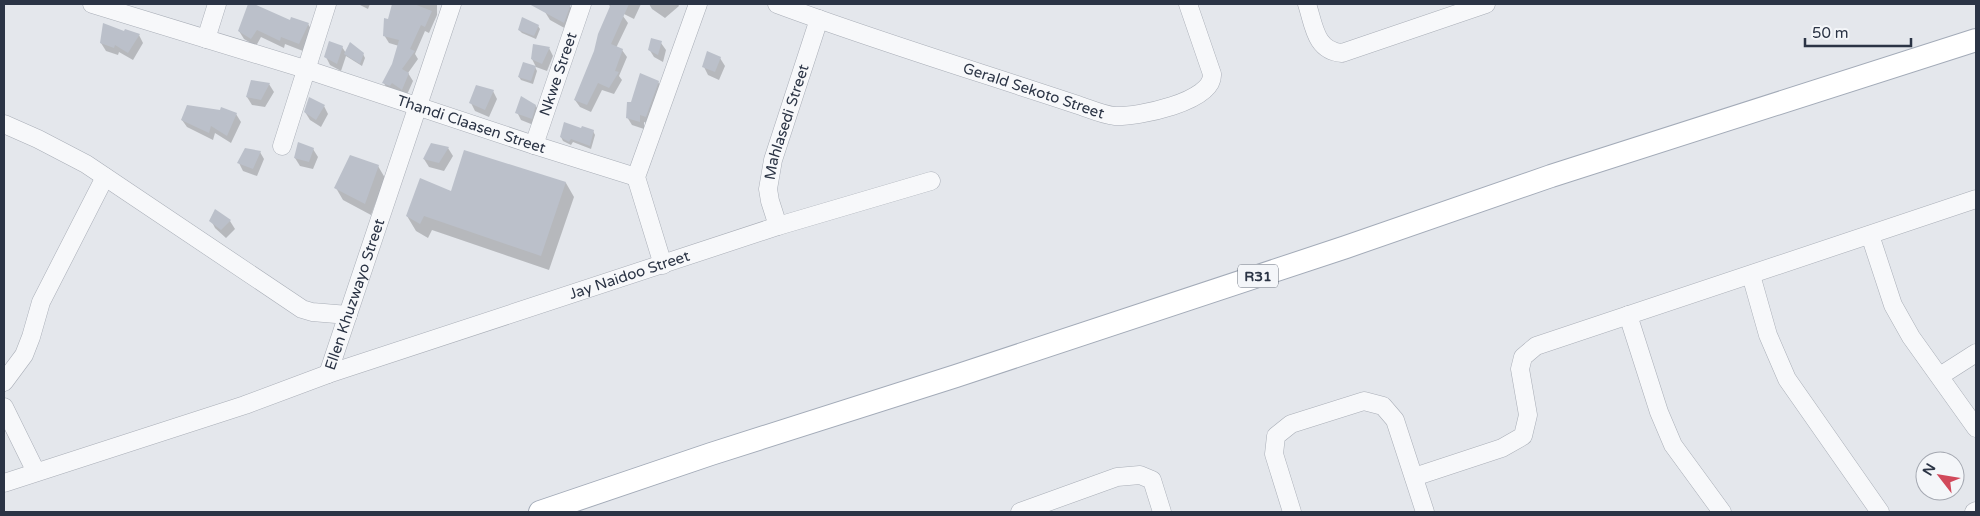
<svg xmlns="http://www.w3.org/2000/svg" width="1980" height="516" font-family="'Varela Round',sans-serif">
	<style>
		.shadow { fill: #0003 }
		.building { fill: #bbc0ca }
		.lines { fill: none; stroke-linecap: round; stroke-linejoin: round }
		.minor-casing { stroke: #a9aeb7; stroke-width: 19 }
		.major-casing { stroke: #a3abb8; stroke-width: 24 }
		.minor { stroke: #f7f8fa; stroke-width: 18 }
		.major { stroke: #fff; stroke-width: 22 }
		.labels { text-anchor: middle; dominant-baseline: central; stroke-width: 4.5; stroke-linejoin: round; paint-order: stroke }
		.shield { fill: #f4f6f9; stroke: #676e7b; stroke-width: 1 }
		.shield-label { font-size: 14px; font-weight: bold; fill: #2b3445 }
		.street-label { font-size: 15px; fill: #2b3445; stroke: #f4f6f9 }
	</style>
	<rect width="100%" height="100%" fill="#e4e7ec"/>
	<path class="shadow" d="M250 4 291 22 308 24 313 32 303 51 285 44 284 48 261 37 256 46 244 39 239 31Z
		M358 4H370L368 9Z
		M394 4H437V15L429 33 425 31 415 54 418 59 408 73 413 81 406 97 388 91 384 83 393 65 399 46 389 43 384 35Z
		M545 4 570 6 574 13 568 30 550 20 545 12Z
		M609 4H641L634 19 610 7Z
		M649 4H678L679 6 665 18 652 9Z
		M623 16 628 23 616 48 622 50 627 57 619 76 622 80 614 94 602 90 591 112 580 107 575 100Z
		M538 26 540 29 536 39 522 33 519 30Z
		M124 33 139 35 143 43 133 60 119 52 118 55 106 51 101 43Z
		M661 43 666 50 663 62 654 57 649 49Z
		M342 47 346 53 363 54 365 58 362 66 346 56 341 71 330 65 326 57Z
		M549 48 553 56 547 71 536 67 532 59Z
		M720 58 725 66 719 80 708 75 704 67Z
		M535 67 537 71 533 84 521 80 519 77Z
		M658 82 663 90 650 124 644 122V129L632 125 627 117 632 104Z
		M269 84 274 92 265 107 252 105 247 97Z
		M493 91 497 99 489 117 475 111 471 103Z
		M324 106 328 114 321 127 310 120 305 112Z
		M536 106 540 114 536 126 521 120 517 112Z
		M236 114 241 122 231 143 215 133 213 140 187 127 182 120Z
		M582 130 593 131 595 135 591 149 573 142 571 145 563 141 561 137Z
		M448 148 453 156 444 171 429 167 424 159Z
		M313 149 318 157 313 169 300 166 295 158Z
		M260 152 264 159 257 176 243 171 239 163Z
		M378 166 385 178 371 215 343 200 336 188Z
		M566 183 574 197 549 270 432 230 428 238 416 231 407 216 452 193Z
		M216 211 230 221 235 229 226 238 215 228 211 220Z"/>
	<path class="building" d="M248 4H254L290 20 291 17 309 23 299 44 281 37 280 41 257 30 251 39 238 31Z
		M392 4H414L432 11 425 27 421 25 410 49 415 51 402 69 409 73 402 90 392 83 390 86 382 83 392 64 399 40 383 36 384 18 388 19Z
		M529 4H571L564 23Z
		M611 4H629L611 44 623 49 615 71 619 72 609 88 598 83 587 105 574 100 594 51 598 34Z
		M522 17 539 25 534 36 518 30Z
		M103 23 124 31 125 29 140 34 128 53 115 45 114 48 100 43Z
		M651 38 662 41 658 55 648 50Z
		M329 41 343 46 337 64 324 57Z
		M350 42 364 53 360 64 344 54Z
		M533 44 550 47 542 64 531 59Z
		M707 51 721 57 715 72 702 67Z
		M523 62 536 66 531 81 518 77Z
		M640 73 659 81 646 117 640 115V122L626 118 627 102H631Z
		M251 80 270 83 261 100 246 97Z
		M476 85 494 90 485 110 469 103Z
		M521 96 536 105 532 119 515 113Z
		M309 97 325 105 316 120 304 112Z
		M187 105 220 110 221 107 237 113 227 136 211 126 209 133 181 120Z
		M564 122 581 128 582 126 594 130 590 146 571 139 569 142 560 137Z
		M298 142 314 148 309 162 294 158Z
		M431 143 449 147 439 163 423 159Z
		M245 148 261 151 253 169 237 163Z
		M464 150 566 182 541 256 424 216 420 224 406 216 420 178 451 191Z
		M350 155 379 165 365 204 334 188Z
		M215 209 231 220 221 230 209 221Z"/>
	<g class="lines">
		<defs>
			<g id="minor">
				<path id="s1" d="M92 4 305 69 534 145 636 177"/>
				<path id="s2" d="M777 4C855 33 934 58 1014 84 1035 91 1057 98 1078 105 1090 109 1103 115 1115 116 1137 117 1214 102 1212 74L1188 4"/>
				<path d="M1307 4C1314 25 1315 51 1342 53L1486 4"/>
				<path d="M206 39 217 4"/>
				<path d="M4 124 38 139 86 164 302 309 312 312 348 315"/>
				<path id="s3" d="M534 145 582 4"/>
				<path d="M282 146 327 4"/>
				<path id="s4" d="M778 226 770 201 768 189 773 160 819 19"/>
				<path d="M1870 235 1893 305 1911 337 1976 428"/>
				<path d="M663 265 636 177 698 4"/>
				<path d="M1751 275 1768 335 1787 379 1880 512"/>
				<path d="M1628 315 1659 412 1673 445 1722 512"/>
				<path id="s5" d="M328 374 452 4"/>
				<path d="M1940 376 1976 353"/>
				<path d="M4 382 24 355 31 337 41 302 105 177"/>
				<path d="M4 407 36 472"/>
				<path d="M1414 477 1502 448 1523 436 1528 415 1520 369 1523 357 1536 346 1976 199"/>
				<path id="s6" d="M4 483 245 405 328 374 778 226 931 181"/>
				<path d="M1020 512 1117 477 1140 475 1152 480 1162 512"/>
				<path d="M1292 512 1274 454 1276 436 1291 424 1364 401 1383 406 1395 420 1425 512"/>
				<path d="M1974 512 1976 511"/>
			</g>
			<path id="major" d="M540 512 711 454 956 376 1346 247 1551 176 1976 40"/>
		</defs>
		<use href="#minor" class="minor-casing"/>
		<use href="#major" class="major-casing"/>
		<use href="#minor" class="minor"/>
		<use href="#major" class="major"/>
	</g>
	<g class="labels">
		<rect class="shield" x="1238" y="264.5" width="40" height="23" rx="4"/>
		<g class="shield-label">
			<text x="1258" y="276">R31</text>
		</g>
		<g class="street-label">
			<text stroke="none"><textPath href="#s3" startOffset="75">Nkwe Street</textPath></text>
			<text stroke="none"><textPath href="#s2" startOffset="271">Gerald Sekoto Street</textPath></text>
			<text stroke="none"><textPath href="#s4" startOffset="108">Mahlasedi Street</textPath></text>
			<text stroke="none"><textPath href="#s1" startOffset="398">Thandi Claasen Street</textPath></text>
			<text stroke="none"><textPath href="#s6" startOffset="659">Jay Naidoo Street</textPath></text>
			<text stroke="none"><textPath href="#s5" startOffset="84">Ellen Khuzwayo Street</textPath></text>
		</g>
	</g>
	<rect width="1980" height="516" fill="none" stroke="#2b3445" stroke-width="10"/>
	<g transform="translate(1940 476) rotate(301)"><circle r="24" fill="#f4f6f9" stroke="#a4a8b1"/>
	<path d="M0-4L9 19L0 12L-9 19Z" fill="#d1495b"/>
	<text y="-8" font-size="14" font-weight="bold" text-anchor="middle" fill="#2b3445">N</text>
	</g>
	<path d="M1805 38v8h106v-8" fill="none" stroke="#2b3445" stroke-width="2.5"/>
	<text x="1812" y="38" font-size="15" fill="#2b3445" stroke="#f4f6f9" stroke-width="4" paint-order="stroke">50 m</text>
</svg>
